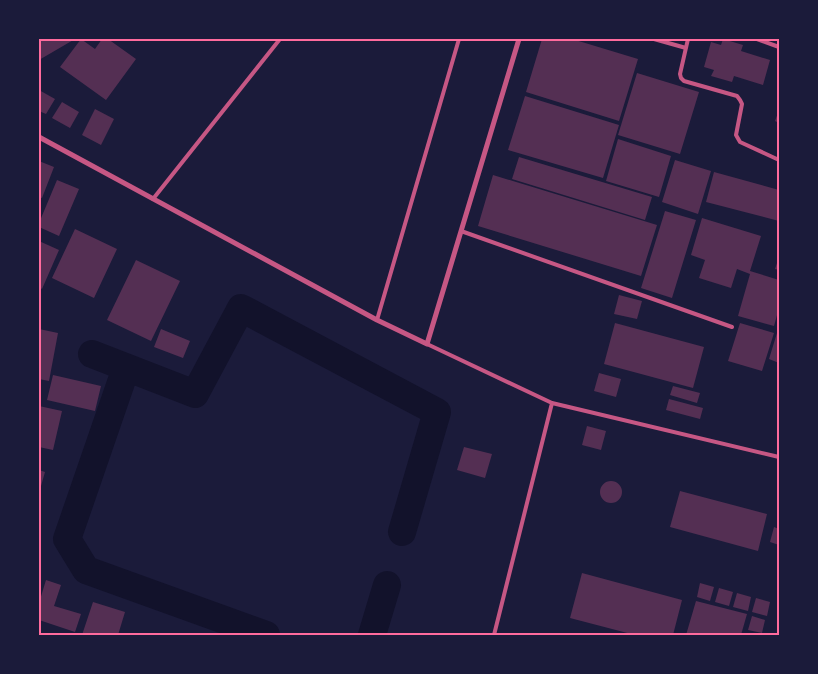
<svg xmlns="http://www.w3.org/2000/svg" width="818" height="674" font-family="'Exo 2',sans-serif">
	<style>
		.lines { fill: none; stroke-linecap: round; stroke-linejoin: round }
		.canal { stroke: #12122b; stroke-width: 28 }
		.building { fill: #542f53 }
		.service { stroke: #c65784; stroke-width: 4 }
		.minor { stroke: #c65784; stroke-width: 5 }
		.neatline { fill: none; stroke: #ff6b9d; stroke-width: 2 }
	</style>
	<rect width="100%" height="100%" fill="#1b1b3a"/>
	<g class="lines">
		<path class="canal" d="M92 354 195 394 241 308 437 412 402 532
			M126 368 67 539 86 570 266 635
			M372 635 387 585"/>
	</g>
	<path class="building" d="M39 39H75L39 60Z
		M81 39 95 49 102 39H108L136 59 106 100 60 67Z
		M542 39H572L638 59 619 121 526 92Z
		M723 39 743 45 741 51 770 60 763 85 734 76 732 82 711 76 714 70 704 67 711 42 721 45Z
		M637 73 699 92 680 154 618 135Z
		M39 90 55 99 46 114 39 111Z
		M525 96 619 125 603 178 508 150Z
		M62 102 79 112 70 128 52 118Z
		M95 109 114 119 101 145 82 135Z
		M779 110V123L775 121Z
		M618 139 671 156 659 197 606 181Z
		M519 157 652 197 645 220 512 179Z
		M675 160 711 171 698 214 662 202Z
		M39 161 54 167 42 198 39 197Z
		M714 172 779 190V221L706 202Z
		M493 175 657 225 641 276 478 226Z
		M57 180 79 189 59 236 39 227V223Z
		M665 211 696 220 672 298 641 288Z
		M702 218 761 236 750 271 779 280V308L774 326 738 316 750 274 737 269 731 288 699 278 705 260 691 255Z
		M75 229 117 249 94 298 52 278Z
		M39 241 59 250 42 289 39 287Z
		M779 257V270L775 269Z
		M136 260 180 281 151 341 107 320Z
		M619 295 642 301 637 319 614 314Z
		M615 323 704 347 693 388 604 364Z
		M740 323 774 333 762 371 728 361Z
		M39 329 58 333 49 381 39 379Z
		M161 329 190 341 183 358 154 347Z
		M777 333 779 334V363L769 359Z
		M599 373 621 379 616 397 594 391Z
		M53 375 101 386 95 411 47 400Z
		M673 386 700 393 697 403 670 395Z
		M669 399 703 408 700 419 666 410Z
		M39 406 62 411 53 450 39 447Z
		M587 426 606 431 601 450 582 445Z
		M464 447 492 454 485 478 457 470Z
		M39 470 45 472 39 493Z
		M600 492a11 11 0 1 1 22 0a11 11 0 1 1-22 0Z
		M680 491 767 514 758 551 670 527Z
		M774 527 779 529V545L770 542Z
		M582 573 682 600 673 635H635L570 618Z
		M46 580 61 585 54 606 81 614 75 632 39 620V603Z
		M700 583 714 587 710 601 697 597Z
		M719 588 733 592 729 606 715 602Z
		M737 593 751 597 748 611 733 607Z
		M756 598 770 602 767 616 752 612Z
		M696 601 747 614 741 635H686Z
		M93 602 125 612 118 635H82Z
		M752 616 765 620 762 633 748 630Z"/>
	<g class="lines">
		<path class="service" d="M654 39 686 48
			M688 39 680 74 681 78 684 81 737 96 740 100 742 104 736 135 740 142 779 160
			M757 39 779 47
			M153 199 280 39
			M461 231 732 327
			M377 320 459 39
			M427 344 552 403 494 635
			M552 403 779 457"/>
		<path class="minor" d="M39 137 377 320 427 344 519 39"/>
	</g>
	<rect width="818" height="674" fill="none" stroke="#1b1b3a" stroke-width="80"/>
	<rect x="40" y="40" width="738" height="594" class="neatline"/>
</svg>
